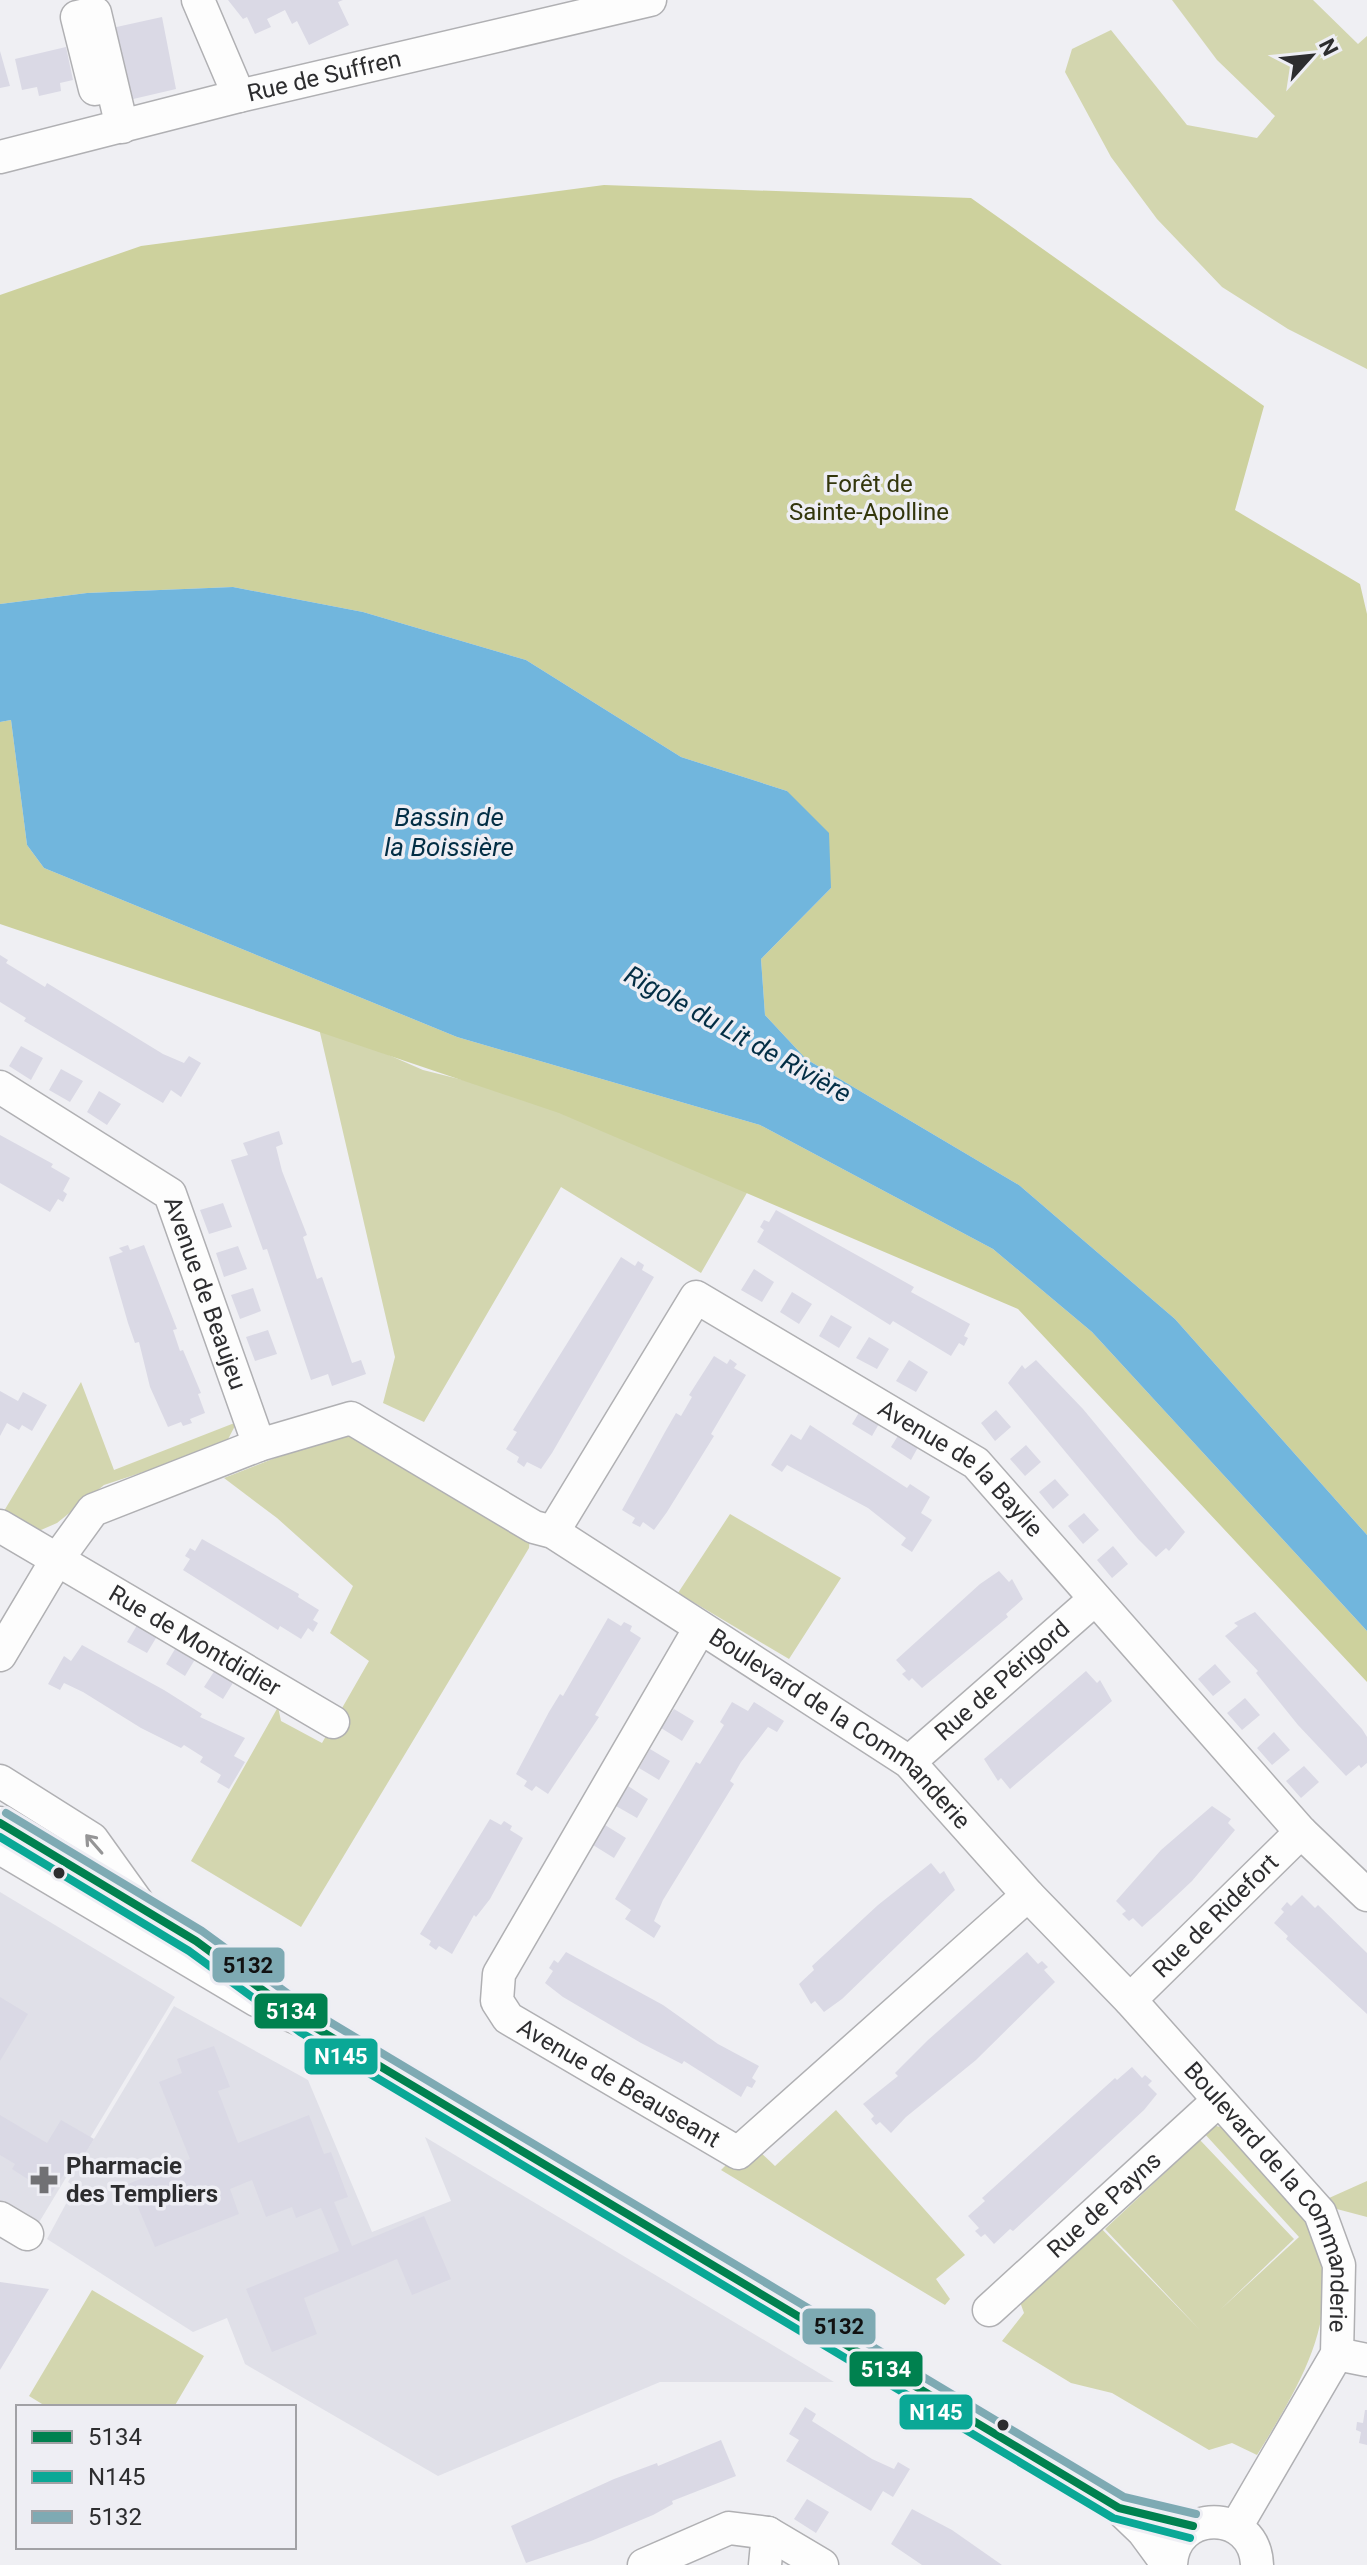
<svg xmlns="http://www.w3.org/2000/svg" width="1367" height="2565" font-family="Roboto,sans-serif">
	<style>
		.built { fill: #e0e0e8 }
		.green { fill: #d3d6af }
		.forest { fill: #cdd19d }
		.water { fill: #71b6dd }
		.building { fill: #dad9e5 }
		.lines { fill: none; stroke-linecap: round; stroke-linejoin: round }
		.minor-casing { stroke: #b0b0b3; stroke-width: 35 }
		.minor { stroke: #fdfdfd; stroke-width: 32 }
		.bus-1-casing { stroke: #eeeef4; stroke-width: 14 }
		.bus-2-casing { stroke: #eeeef4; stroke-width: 14 }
		.bus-3-casing { stroke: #eeeef4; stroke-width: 14 }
		.bus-1 { stroke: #00814f; stroke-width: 8 }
		.bus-2 { stroke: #0aa896; stroke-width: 8 }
		.bus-3 { stroke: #7eaab3; stroke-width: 8 }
		.oneway { stroke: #959596 }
		.bus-dot { fill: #2d2d2f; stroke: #eeeef4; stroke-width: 3 }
		.labels { text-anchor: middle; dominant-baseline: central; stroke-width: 7; stroke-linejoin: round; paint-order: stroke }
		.street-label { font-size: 24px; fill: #2d2d2f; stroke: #eeeef4 }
		.park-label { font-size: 24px; fill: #33360c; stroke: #eeeef4 }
		.poi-label { font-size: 24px; font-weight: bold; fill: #2d2d2f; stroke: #eeeef4; text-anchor: start }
		.water-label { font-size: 26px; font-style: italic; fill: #032e45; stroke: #eeeef4 }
		.line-badge { stroke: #eeeef4; stroke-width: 3 }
		.badge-label { font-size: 22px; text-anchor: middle; font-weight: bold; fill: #fff }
		.pale-badge-label { font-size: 22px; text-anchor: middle; font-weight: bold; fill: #111 }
	</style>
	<rect width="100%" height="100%" fill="#efeff3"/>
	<path class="built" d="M0 1892 175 1997 29 2239 0 2221Z
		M174 2006 308 2080 372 2232 451 2201 425 2137 834 2382H660L438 2476 245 2364 227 2318 193 2332 47 2239 75 2187 68 2182Z"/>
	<path class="green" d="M1172 0H1313L1358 44 1367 36V369L1288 329 1222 287 1157 219 1111 157 1065 72 1072 49 1111 30 1187 125 1257 138 1275 116 1217 60Z
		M318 1024 423 1070 768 1156 701 1273 561 1187 424 1422 383 1403 395 1357Z
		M81 1382 114 1470 237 1422 225 1445 104 1485 57 1523 41 1530 30 1528 4 1511Z
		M339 1433 359 1435 530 1535 529 1548 301 1927 191 1861 278 1707 281 1721 322 1743 369 1661 330 1633 353 1586 277 1518 224 1478Z
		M730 1514 841 1578 789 1659 678 1593Z
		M836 2110 965 2255 936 2279 950 2299 945 2305 721 2170 735 2156 755 2147 775 2166Z
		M1210 2125C1239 2128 1252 2152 1270 2172 1363 2275 1320 2353 1257 2455L1232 2443 1209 2450 1112 2393 1071 2383 1002 2341 1024 2313 1020 2302 1096 2223 1200 2330 1105 2229 1200 2140 1294 2239 1220 2310 1299 2237 1203 2132Z
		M1367 2181V2217L1333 2208 1329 2198Z
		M92 2290 204 2356 174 2407H47L29 2396Z"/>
	<path class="forest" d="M604 185 971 198 1264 406 1235 510 1360 584 1367 614V1535L1175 1319 1019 1185 806 1059 765 1015 761 959 831 888 787 791 681 757 526 660 363 612 233 587 87 593 0 604V295L141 246Z
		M11 720 27 845 44 868 457 1037 760 1125 993 1249 1092 1332 1367 1631V1682L1018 1309 559 1113 0 924V722Z"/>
	<path class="water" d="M233 587 363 612 526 660 681 757 787 791 829 833 831 888 761 959 765 1015 806 1059 1019 1185 1175 1319 1367 1535V1631L1092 1332 993 1249 760 1125 457 1037 44 868 27 845 11 720 0 722V604L87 593Z"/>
	<path class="building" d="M228 0H343L338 2 349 25 309 45 297 21 292 24 285 10 267 19 271 27 255 34 247 17 243 19Z
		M162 17 176 89 129 100 112 28Z
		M66 47 73 80 60 83 61 91 39 96 37 87 22 90 15 59Z
		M0 51 10 86 0 88Z
		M0 955 8 960 6 963 45 987 47 983 163 1054 184 1063 189 1056 201 1063 181 1097 171 1090 163 1103 24 1021 26 1018 0 1002Z
		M21 1046 43 1058 31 1080 9 1066Z
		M61 1069 83 1081 70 1102 49 1090Z
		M99 1091 121 1104 107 1125 87 1112Z
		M279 1131 283 1144 276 1147 282 1171 307 1235 303 1237 317 1279 322 1277 352 1363 361 1360 366 1374 332 1386 328 1374 311 1380 267 1249 263 1250 231 1160 248 1155 243 1143Z
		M0 1135 53 1164 51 1167 70 1178 63 1191 67 1194 63 1202 58 1199 50 1212 0 1183Z
		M223 1203 232 1227 209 1234 200 1210Z
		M776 1210 914 1287 911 1292 970 1324 964 1336 968 1338 964 1346 959 1343 951 1356 893 1321 890 1325 757 1242 764 1230 760 1227 764 1220 769 1222Z
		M128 1245 130 1250 144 1245 177 1329 173 1330 180 1351 183 1350 201 1393 198 1394 205 1413 190 1419 192 1423 183 1426 181 1422 168 1427 150 1387 139 1342 135 1343 128 1323 109 1257 123 1252 119 1248Z
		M238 1246 247 1269 224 1277 216 1253Z
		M621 1257 635 1266 638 1261 644 1265 642 1270 654 1277 552 1453 541 1469 527 1462 524 1467 517 1462 519 1457 506 1449 517 1432 513 1430Z
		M754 1269 774 1282 762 1302 741 1290Z
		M253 1288 261 1311 240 1319 231 1295Z
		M792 1292 812 1304 799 1324 780 1312Z
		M831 1315 852 1327 839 1348 819 1336Z
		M268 1330 277 1354 255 1361 246 1337Z
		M869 1337 889 1349 877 1369 856 1358Z
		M714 1356 727 1364 730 1359 737 1364 734 1368 746 1375 711 1434 714 1436 667 1512 654 1530 643 1522 640 1527 632 1523 635 1518 622 1510 665 1432 676 1413 681 1416 692 1397 689 1395Z
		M909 1360 928 1372 916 1392 896 1381Z
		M1036 1360 1083 1409 1185 1532 1169 1551 1166 1548 1156 1557 1138 1539 1008 1383 1022 1365 1025 1369Z
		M0 1391 18 1401 23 1392 47 1405 32 1431 22 1425 19 1430 7 1423 0 1436Z
		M865 1403 884 1415 872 1436 852 1424Z
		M996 1410 1011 1427 995 1441 981 1423Z
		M810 1425 907 1488 910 1484 930 1497 921 1513 932 1520 912 1552 901 1545 906 1538 868 1508 787 1465 782 1472 771 1465 791 1434 801 1440Z
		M904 1426 923 1438 911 1460 891 1447Z
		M1026 1445 1041 1462 1025 1476 1010 1459Z
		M1055 1479 1069 1495 1053 1509 1039 1492Z
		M1084 1513 1099 1530 1083 1544 1068 1526Z
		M202 1539 299 1594 298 1597 319 1610 313 1620 318 1623 313 1632 308 1628 301 1639 280 1626 278 1630 183 1570 190 1559 185 1556 190 1548 195 1551Z
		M1113 1546 1128 1564 1112 1578 1097 1560Z
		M999 1571 1009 1582 1012 1579 1023 1599 1006 1614 1008 1617 922 1688 912 1678 909 1681 902 1674 906 1671 896 1660 980 1584Z
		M1255 1612 1362 1729 1367 1737V1763L1361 1768 1359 1765 1346 1776 1298 1725 1256 1673 1258 1671 1225 1636 1238 1626 1234 1623Z
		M608 1618 621 1626 624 1622 632 1626 630 1631 641 1638 595 1715 599 1717 548 1794 536 1786 532 1791 524 1786 527 1781 516 1774 549 1712 560 1694 563 1696Z
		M139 1622 159 1633 147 1653 127 1642Z
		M178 1644 197 1656 185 1676 166 1664Z
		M82 1645 164 1690 202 1714 200 1717 245 1738 234 1756 245 1762 229 1789 217 1782 221 1775 200 1762 203 1757 184 1745 181 1748 141 1728 83 1692 64 1683 60 1690 48 1684 64 1656 71 1661Z
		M1215 1664 1231 1682 1213 1696 1198 1679Z
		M217 1667 236 1678 223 1699 204 1687Z
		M1086 1671 1097 1683 1100 1680 1112 1701 1010 1789 1001 1778 998 1781 984 1759Z
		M1245 1698 1260 1715 1242 1730 1227 1713Z
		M732 1702 748 1711 754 1702 784 1721 777 1732 768 1727 741 1762 730 1781 734 1784 663 1900 654 1921 661 1926 654 1938 625 1919 631 1910 615 1899 696 1762 700 1764 724 1725 720 1722Z
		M674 1709 694 1721 682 1741 661 1728Z
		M1274 1732 1290 1750 1272 1765 1257 1748Z
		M650 1749 670 1761 659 1780 639 1768Z
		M1304 1766 1319 1782 1301 1798 1286 1781Z
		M628 1786 648 1799 637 1818 616 1806Z
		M1212 1806 1231 1819 1228 1823 1235 1830 1192 1881 1159 1912 1142 1927 1133 1918 1129 1921 1122 1914 1126 1911 1116 1901 1161 1850Z
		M490 1819 501 1825 504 1821 512 1826 510 1830 523 1838 490 1899 476 1917 474 1915 452 1954 439 1946 436 1950 429 1945 431 1941 420 1934Z
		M605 1825 626 1838 614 1858 593 1845Z
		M931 1863 940 1874 944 1871 955 1890 842 1999 824 2012 815 2001 811 2004 799 1984 814 1970 812 1966 878 1905Z
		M1302 1895 1315 1908 1318 1905 1367 1953V2014L1286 1939 1288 1936 1274 1923 1284 1912 1281 1909 1287 1902 1291 1906Z
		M566 1952 663 2005 718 2044 759 2066 752 2078 756 2081 752 2088 747 2086 741 2097 684 2061 682 2064 641 2043 563 1997 545 1983 553 1971 549 1968 554 1960 558 1963Z
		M1027 1952 1038 1964 1042 1961 1048 1967 1044 1970 1055 1982 976 2060 906 2117 891 2133 880 2122 876 2125 871 2119 874 2116 863 2104 898 2076 895 2073 928 2040Z
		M0 1997 28 2014 0 2061Z
		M214 2046 230 2087 218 2091 238 2143 309 2115 324 2154 331 2152 348 2197 334 2202 352 2246 424 2216 451 2279 412 2295 397 2259 304 2298 317 2334 272 2352 246 2289 339 2251 321 2208 296 2218 292 2207 266 2217 252 2180 230 2189 239 2214 155 2247 128 2184 190 2159 159 2082 182 2073 177 2059Z
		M1132 2067 1142 2078 1145 2075 1152 2081 1148 2085 1157 2094 1144 2110 1013 2231 1010 2229 994 2244 985 2234 981 2237 975 2231 979 2228 968 2216 985 2201 982 2198 1115 2078 1117 2080Z
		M0 2115 47 2143 61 2120 94 2139 76 2169 70 2165 51 2194 12 2169 15 2164 0 2155Z
		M75 2182 83 2186 77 2196 69 2191Z
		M0 2282 49 2289 0 2370Z
		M805 2407 816 2414 812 2421 872 2459 894 2469 898 2462 910 2469 893 2497 883 2491 871 2511 786 2461 799 2440 789 2434Z
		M1365 2410H1367V2445L1359 2443 1361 2432 1356 2430 1357 2422 1363 2423Z
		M721 2440 736 2476 672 2501 673 2504 653 2515 591 2541 526 2563 511 2526 614 2479 657 2463 658 2466Z
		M807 2499 829 2512 816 2533 794 2519Z
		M912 2509 952 2530 1002 2565H922L891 2544Z"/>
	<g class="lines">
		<defs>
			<g id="minor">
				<path d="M198 0 239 96"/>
				<path d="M112 85 95 89 77 17 95 13 122 127"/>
				<path id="s1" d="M0 157 239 96 650 0"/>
				<path id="s2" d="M0 1087 170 1194 259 1445"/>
				<path id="s3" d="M0 1526 333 1722"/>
				<path id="s4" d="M553 1532 696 1297 976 1463 1301 1832 1367 1895"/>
				<path id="s5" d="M700 1628 499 1974 497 2001 508 2018 738 2153 1028 1895"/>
				<path id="s6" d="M0 1655 56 1561 93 1510 259 1445 351 1418 534 1527 553 1532 909 1762 1028 1895 1130 2000 1320 2213 1339 2265 1337 2354 1236 2527"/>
				<path id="s7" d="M909 1762 1095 1599"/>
				<path d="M0 1781 92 1839 140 1906"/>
				<path d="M0 1823 47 1851"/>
				<path d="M0 1848 256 2000 306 2022 1119 2508 1143 2531 1168 2565"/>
				<path id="s8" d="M1130 2000 1301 1832"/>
				<path d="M0 2218 27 2234"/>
				<path id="s9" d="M989 2310 1218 2101"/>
				<path d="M1337 2354 1367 2360"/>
				<path d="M644 2565 729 2528 768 2533 822 2565"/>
				<path d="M765 2565 768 2533"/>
				<path d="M1171 2565C1173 2508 1255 2508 1257 2565"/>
			</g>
		</defs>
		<use href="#minor" class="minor-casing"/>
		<use href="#minor" class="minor"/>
		<defs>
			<path id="bus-1" d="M0 1823 196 1941 306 2022 1119 2508 1193 2526"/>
			<path id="bus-2" d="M0 1837 189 1951 300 2032 1113 2518 1190 2538"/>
			<path id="bus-3" d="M6 1813 202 1931 313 2012 1124 2497 1196 2514"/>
		</defs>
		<use href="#bus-1" class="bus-1-casing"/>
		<use href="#bus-2" class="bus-2-casing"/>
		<use href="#bus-3" class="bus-3-casing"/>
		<use href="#bus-1" class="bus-1"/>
		<use href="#bus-2" class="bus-2"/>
		<use href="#bus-3" class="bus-3"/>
	</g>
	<defs><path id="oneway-shaft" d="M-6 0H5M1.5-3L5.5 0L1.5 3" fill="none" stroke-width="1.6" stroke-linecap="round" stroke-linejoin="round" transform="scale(2)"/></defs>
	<use class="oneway" href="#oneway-shaft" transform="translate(94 1844) rotate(-131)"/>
	<defs>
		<symbol id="pharmacy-bare" viewBox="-9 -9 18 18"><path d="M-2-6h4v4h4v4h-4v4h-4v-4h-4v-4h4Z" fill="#717174" stroke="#eeeef4" stroke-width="2.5" paint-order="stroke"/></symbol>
	</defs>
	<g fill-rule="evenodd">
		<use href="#pharmacy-bare" x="24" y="2160" width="40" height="40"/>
	</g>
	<g class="bus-dot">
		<circle cx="59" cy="1873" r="7"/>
		<circle cx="1003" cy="2425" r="7"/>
	</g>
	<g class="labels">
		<g class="street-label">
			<text stroke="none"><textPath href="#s1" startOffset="334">Rue de Suffren</textPath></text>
			<text stroke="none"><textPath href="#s2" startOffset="306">Avenue de Beaujeu</textPath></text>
			<text stroke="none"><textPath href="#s4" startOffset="592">Avenue de la Baylie</textPath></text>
			<text stroke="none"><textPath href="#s3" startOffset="226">Rue de Montdidier</textPath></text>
			<text stroke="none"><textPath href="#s7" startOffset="124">Rue de Périgord</textPath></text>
			<text stroke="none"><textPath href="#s6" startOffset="1028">Boulevard de la Commanderie</textPath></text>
			<text stroke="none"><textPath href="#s8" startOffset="120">Rue de Ridefort</textPath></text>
			<text stroke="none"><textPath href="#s5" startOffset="576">Avenue de Beauseant</textPath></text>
			<text stroke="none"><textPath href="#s6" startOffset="1676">Boulevard de la Commanderie</textPath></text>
			<text stroke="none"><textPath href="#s9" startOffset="156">Rue de Payns</textPath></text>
		</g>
		<g class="park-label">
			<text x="869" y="484">Forêt de<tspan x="869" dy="28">Sainte-Apolline</tspan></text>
		</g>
		<g class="poi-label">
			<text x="66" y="2166">Pharmacie<tspan x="66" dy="28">des Templiers</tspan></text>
		</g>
		<g class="water-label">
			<text x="449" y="817">Bassin de<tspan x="449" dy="30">la Boissière</tspan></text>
			<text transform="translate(738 1034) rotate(29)">Rigole du Lit de Rivière</text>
		</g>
	</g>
	<g class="line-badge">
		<rect x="211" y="1946" width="75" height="38" rx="8" fill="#7eaab3"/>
		<rect x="253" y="1992" width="76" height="38" rx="8" fill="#00814f"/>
		<rect x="303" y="2037" width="76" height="39" rx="8" fill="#0aa896"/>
		<rect x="801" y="2307" width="76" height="39" rx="8" fill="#7eaab3"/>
		<rect x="848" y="2350" width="76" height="38" rx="8" fill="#00814f"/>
		<rect x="898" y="2393" width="76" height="38" rx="8" fill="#0aa896"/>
	</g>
	<g class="badge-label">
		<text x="291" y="2019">5134</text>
		<text x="341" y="2064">N145</text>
		<text x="886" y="2377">5134</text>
		<text x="936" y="2420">N145</text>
	</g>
	<g class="pale-badge-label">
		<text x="248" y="1973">5132</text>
		<text x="839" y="2334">5132</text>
	</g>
	<rect x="16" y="2405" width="280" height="144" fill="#eeeef4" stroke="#a1a1a5" stroke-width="2"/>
	<rect x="32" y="2431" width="40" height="12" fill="#00814f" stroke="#a1a1a5" stroke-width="2"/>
	<text x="88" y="2445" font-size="24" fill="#2d2d2f">5134</text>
	<rect x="32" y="2471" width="40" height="12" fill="#0aa896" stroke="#a1a1a5" stroke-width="2"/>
	<text x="88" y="2485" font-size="24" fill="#2d2d2f">N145</text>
	<rect x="32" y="2511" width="40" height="12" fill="#7eaab3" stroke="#a1a1a5" stroke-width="2"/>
	<text x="88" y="2525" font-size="24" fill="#2d2d2f">5132</text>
	<g transform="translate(1311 56) rotate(63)" stroke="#eeeef4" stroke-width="6" paint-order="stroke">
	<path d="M0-6L14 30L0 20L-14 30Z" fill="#2d2d2f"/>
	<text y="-12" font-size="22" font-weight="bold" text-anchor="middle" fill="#2d2d2f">N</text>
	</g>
</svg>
